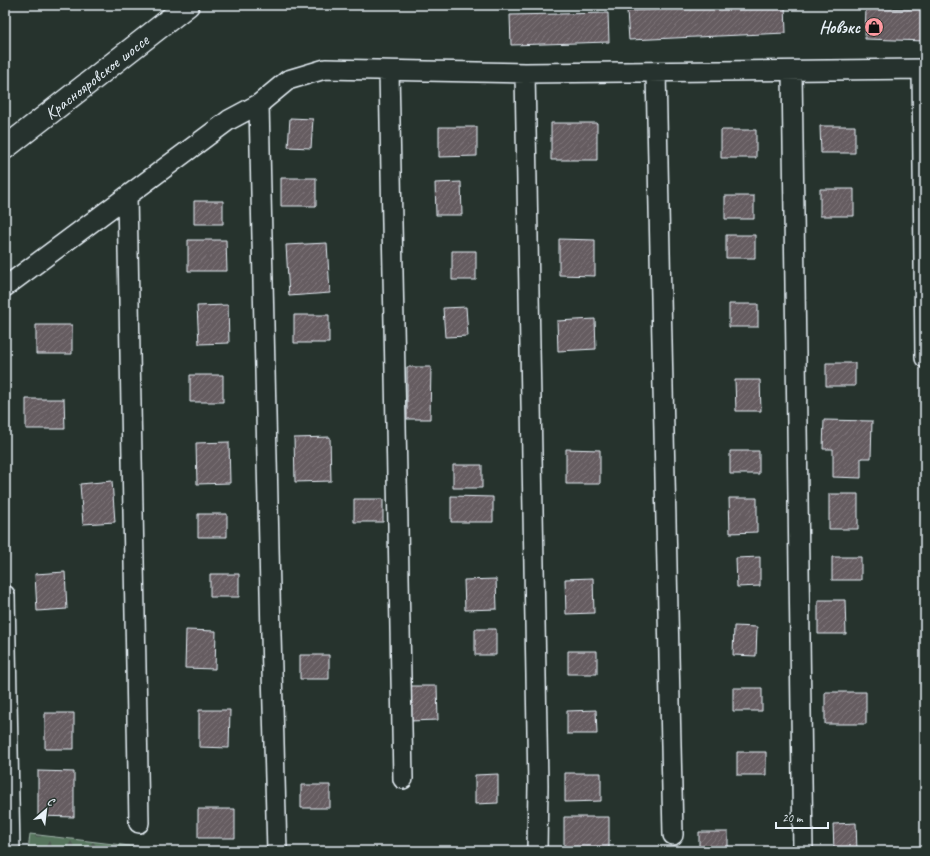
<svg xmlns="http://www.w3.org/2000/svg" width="930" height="856" font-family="Caveat,sans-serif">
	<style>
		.forest { fill: url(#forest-firs); stroke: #a0b3aa }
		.building { fill: url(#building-hatch); stroke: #e8f1f8 }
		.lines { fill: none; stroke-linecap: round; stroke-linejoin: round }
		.minor-casing { stroke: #e8f1f8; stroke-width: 22 }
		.tertiary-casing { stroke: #e8f1f8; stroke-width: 25 }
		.minor { stroke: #26332d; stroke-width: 19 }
		.tertiary { stroke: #26332d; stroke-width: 22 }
		.labels { text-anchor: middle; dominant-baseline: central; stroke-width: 3; stroke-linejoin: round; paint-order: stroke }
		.poi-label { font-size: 17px; font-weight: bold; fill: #e8f1f8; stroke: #26332d; text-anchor: end }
		.street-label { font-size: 17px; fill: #e8f1f8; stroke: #26332d }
	</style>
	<defs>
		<pattern id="forest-firs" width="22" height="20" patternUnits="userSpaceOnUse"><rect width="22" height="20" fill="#57755d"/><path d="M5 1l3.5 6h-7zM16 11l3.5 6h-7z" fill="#4e5c53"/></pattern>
		<pattern id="building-hatch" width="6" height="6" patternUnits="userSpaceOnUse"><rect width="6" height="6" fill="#655b61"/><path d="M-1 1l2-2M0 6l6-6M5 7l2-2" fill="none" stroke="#7b7378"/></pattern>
	</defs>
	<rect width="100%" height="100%" fill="#26332d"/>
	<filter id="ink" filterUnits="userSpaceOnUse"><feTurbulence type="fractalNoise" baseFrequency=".025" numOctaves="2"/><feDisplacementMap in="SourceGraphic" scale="8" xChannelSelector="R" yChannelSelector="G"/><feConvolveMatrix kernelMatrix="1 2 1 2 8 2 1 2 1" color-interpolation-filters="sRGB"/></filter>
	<g filter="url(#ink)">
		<path class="forest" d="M30 834 130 846 187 850 191 851H28Z"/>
		<path class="building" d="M747 5H785L786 33 629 40 627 11Z
			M866 8 925 9V41L865 39Z
			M608 13 609 42 511 45 510 15Z
			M290 118 313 119 311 148 288 147Z
			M551 123H597V160H551Z
			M820 126H855V153H821Z
			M439 127H477V156L439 157Z
			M721 130H756V158H721Z
			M281 178H316V206H281Z
			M461 182 462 215H436L435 183Z
			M820 189H854V216H820Z
			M725 196H754V219H725Z
			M194 201H223V224H194Z
			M726 235H755V258H726Z
			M559 239 595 240V276L559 275Z
			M188 240H226L227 271H188Z
			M327 243 330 293 289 296 286 245Z
			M452 251H476V280H452Z
			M729 304H758V327H729Z
			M228 305 229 343 199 344 197 306Z
			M466 307 468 336 445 337 443 308Z
			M294 315H329V343H294Z
			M595 319 596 349 558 351 557 321Z
			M36 325H72V354H36Z
			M826 363H855V386H826Z
			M407 367H431L430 419H407Z
			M190 375H223V402H190Z
			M735 380H760L761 411H736Z
			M26 399H64L65 429H26Z
			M824 420 872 421 871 458H861V478L833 477V449H823Z
			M330 437 331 481 295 482 294 438Z
			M229 442 230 483 197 484 196 443Z
			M566 449 600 450V484H566Z
			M730 451H759V474H730Z
			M453 465H482V488H453Z
			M112 481 115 522 83 524 80 484Z
			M829 494H858V529H829Z
			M451 496 493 497V522H451Z
			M729 498H757V532L730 533Z
			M354 499H383V522H354Z
			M198 514H227V537H198Z
			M760 557V586L737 587 736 558Z
			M832 557H861V580H832Z
			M65 572 67 609 37 611 35 574Z
			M210 574H239V597H210Z
			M593 578 594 613 566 614 565 579Z
			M496 579 497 609 465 610 464 580Z
			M818 600H845L846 634H818Z
			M734 626 757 627 756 656 733 655Z
			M475 629H496V655H475Z
			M186 630 216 631 215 669 185 668Z
			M568 651H597V674H568Z
			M300 655H329V679H300Z
			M409 686H437L438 720 410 721Z
			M733 688H762V711H733Z
			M825 692H866V724H825Z
			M199 710H230L229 748 199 747Z
			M596 710 597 734H567V711Z
			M45 713H74V749H45Z
			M737 752H766V775H737Z
			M38 771 74 772V817L38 816Z
			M565 773H601V801L565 802Z
			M498 774V803L475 804V775Z
			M301 785H330V808H301Z
			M198 809H235V838H198Z
			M564 817H609V851H564Z
			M856 823 857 851H834L833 824Z
			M699 832H728V851H699Z"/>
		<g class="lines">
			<defs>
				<path id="minor" d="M922 69 925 358
					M389 71 403 779
					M792 72 803 851
					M525 73 538 785 537 851
					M656 73 673 835
					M259 104 271 635 277 851
					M127 196 139 823
					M5 287 229 120 259 104 288 80 325 69 525 73 925 69
					M5 595 10 851"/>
				<g id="tertiary">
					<path id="s1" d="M5 148 188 5"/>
				</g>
			</defs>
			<use href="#minor" class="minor-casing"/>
			<use href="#tertiary" class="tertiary-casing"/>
			<use href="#minor" class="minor"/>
			<use href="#tertiary" class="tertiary"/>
		</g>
	</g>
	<defs>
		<symbol id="shop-disc" viewBox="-11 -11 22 22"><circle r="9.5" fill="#ff9aa2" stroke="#26332d"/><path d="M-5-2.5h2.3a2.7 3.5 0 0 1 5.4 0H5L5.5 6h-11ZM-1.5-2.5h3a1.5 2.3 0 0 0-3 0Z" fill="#111"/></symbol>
	</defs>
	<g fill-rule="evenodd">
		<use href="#shop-disc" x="863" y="16" width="22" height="22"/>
	</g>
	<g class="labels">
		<g class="poi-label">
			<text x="860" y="27">Новэкс</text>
		</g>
		<g class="street-label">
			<text stroke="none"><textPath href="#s1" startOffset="116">Краснояровское шоссе</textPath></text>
		</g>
	</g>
	<rect width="930" height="856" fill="none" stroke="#26332d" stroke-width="20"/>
	<rect x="10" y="10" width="910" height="836" fill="none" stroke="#e8f1f8" stroke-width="1.5" filter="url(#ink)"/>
	<g transform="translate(46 810) rotate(28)" stroke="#26332d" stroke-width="3" paint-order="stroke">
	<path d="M0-3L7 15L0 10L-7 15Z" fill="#e8f1f8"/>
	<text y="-6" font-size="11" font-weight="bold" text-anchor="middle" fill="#e8f1f8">С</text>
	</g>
	<path d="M776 822v6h52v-6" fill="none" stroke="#e8f1f8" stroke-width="2"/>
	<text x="782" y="822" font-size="12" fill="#e8f1f8" stroke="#26332d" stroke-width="3" paint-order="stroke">20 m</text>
</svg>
